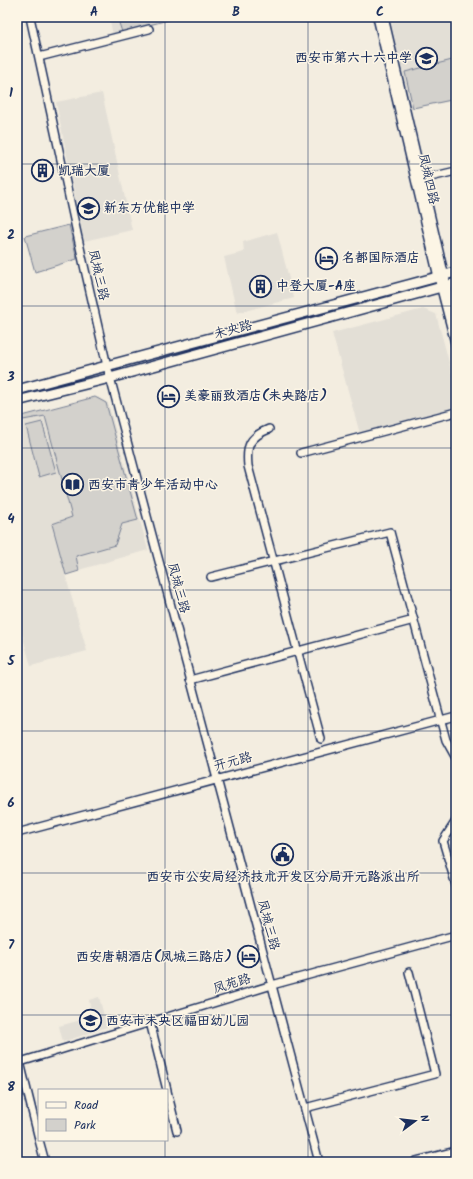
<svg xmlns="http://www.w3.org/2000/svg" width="473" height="1179" font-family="Kalam,'LXGW WenKai TC',sans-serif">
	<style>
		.built { fill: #e3dfd6 }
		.green { fill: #d3d1cc; stroke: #778095 }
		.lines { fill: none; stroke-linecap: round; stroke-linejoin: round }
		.minor-casing { stroke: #1b2f5e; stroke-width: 10 }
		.major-casing { stroke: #1b2f5e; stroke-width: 12 }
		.minor { stroke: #fcf5e5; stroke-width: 7 }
		.major { stroke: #fcf5e5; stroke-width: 9 }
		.grid { fill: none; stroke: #1b2f5e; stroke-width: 1; stroke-opacity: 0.55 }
		.labels { text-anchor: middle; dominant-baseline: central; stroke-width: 3; stroke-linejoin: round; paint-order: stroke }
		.poi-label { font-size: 13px; font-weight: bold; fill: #1b2f5e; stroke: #fcf5e5; text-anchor: start }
		.street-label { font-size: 13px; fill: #1b2f5e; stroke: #fcf5e5 }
		.neatline { fill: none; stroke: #1b2f5e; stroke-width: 1.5 }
		.grid-label { font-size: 13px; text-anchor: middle; font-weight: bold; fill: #1b2f5e }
	</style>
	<rect width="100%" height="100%" fill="#f3ede0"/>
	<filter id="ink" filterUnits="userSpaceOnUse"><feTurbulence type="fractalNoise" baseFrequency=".025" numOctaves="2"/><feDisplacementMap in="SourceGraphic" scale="8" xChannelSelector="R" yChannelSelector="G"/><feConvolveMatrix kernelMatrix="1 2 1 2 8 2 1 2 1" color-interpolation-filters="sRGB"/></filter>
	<g filter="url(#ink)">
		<path class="built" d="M109 17H181L113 35Z
			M390 17H456V100L410 109Z
			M102 93 132 230 84 241 56 102Z
			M277 232 294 298 237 313 224 257 244 252 243 242Z
			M423 309 436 314 456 388V407L360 434 332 333Z
			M98 397 108 403 148 550 65 574 87 651 31 666 17 616V419Z
			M99 997 107 1027 63 1042 59 1026 92 1017 89 1000Z"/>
		<path class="green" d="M117 17H180L122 32Z
			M456 59V99L413 108 405 72Z
			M69 225 77 259 35 272 25 236Z
			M95 397 106 403 138 520 122 524 115 545 76 556 79 571 66 575 52 524 72 517 45 416 23 420 22 416Z
			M42 422 56 472 39 477 26 426Z"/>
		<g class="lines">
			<defs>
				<path id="minor" d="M30 17 83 261 107 366 319 1162
					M377 17 438 277 456 347
					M384 17 456 324
					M39 57 149 29
					M418 180 456 171
					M269 429C249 437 246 446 248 466L321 739
					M301 453 456 412
					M211 577 390 532 446 740 456 758
					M190 680 414 620
					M456 821 443 841 456 885
					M17 833 456 716
					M150 1022 167 1090
					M20 1062 39 1139
					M17 1063 272 985 456 935
					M167 1091 177 1131
					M305 1108 435 1074 409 972
					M39 1140 45 1162"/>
				<path id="major" d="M17 390 456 272
					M17 401 110 378 456 283
					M416 1162 456 1152
					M445 1162 456 1159"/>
			</defs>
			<use href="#minor" class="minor-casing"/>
			<use href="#major" class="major-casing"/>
			<use href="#minor" class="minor"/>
			<use href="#major" class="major"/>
		</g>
	</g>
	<path class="grid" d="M165 17V1090M308 17V1162M17 164H456M17 306H456M17 448H456M17 590H456M17 731H456M17 873H456M17 1015H456M165 1140V1162"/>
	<defs>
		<symbol id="school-ring" viewBox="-11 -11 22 22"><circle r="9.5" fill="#fcf5e5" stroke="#1b2f5e" stroke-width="1.5"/><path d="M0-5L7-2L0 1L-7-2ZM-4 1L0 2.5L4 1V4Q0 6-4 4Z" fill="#1b2f5e"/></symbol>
		<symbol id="building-ring" viewBox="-11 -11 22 22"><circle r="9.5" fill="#fcf5e5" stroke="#1b2f5e" stroke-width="1.5"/><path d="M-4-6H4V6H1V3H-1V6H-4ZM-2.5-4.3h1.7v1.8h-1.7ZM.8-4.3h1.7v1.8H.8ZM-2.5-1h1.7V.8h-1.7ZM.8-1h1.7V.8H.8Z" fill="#1b2f5e"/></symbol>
		<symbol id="hotel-ring" viewBox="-11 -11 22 22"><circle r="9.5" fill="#fcf5e5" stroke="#1b2f5e" stroke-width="1.5"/><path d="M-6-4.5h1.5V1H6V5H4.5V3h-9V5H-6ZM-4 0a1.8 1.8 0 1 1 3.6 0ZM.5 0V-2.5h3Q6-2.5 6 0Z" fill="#1b2f5e"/></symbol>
		<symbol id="library-ring" viewBox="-11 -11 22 22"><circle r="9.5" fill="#fcf5e5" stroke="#1b2f5e" stroke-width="1.5"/><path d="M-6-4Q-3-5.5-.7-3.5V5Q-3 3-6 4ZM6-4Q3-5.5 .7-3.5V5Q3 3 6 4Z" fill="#1b2f5e"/></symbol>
		<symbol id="civic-ring" viewBox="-11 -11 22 22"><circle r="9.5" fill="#fcf5e5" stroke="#1b2f5e" stroke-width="1.5"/><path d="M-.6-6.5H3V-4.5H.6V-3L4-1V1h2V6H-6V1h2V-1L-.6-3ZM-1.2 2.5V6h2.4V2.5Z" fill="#1b2f5e"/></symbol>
	</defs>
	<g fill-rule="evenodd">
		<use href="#school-ring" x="414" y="46" width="25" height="25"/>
		<use href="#building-ring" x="30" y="158" width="25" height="25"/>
		<use href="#school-ring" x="76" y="196" width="25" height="25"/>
		<use href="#hotel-ring" x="314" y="246" width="25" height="25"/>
		<use href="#building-ring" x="248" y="274" width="25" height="25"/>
		<use href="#hotel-ring" x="156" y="384" width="25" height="25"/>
		<use href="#library-ring" x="60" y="472" width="25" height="25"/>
		<use href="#civic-ring" x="270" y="842" width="25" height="25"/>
		<use href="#hotel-ring" x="236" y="944" width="25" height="25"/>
		<use href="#school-ring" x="78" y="1008" width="25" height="25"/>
	</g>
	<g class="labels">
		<g class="poi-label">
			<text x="412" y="58" text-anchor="end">西安市第六十六中学</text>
			<text x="58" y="171">凯瑞大厦</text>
			<text x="104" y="208">新东方优能中学</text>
			<text x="342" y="258">名都国际酒店</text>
			<text x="276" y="286">中登大厦-A座</text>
			<text x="184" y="396">美豪丽致酒店(未央路店)</text>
			<text x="88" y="485">西安市青少年活动中心</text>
			<text x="283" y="877" text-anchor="middle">西安市公安局经济技术开发区分局开元路派出所</text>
			<text x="232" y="957" text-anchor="end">西安唐朝酒店(凤城三路店)</text>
			<text x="106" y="1021">西安市未央区福田幼儿园</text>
		</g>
		<g class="street-label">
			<text transform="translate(428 179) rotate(77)">凤城四路</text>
			<text transform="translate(98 275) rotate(77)">凤城三路</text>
			<text transform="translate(233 330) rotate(-15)">未央路</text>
			<text transform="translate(178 588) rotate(75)">凤城三路</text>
			<text transform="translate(233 762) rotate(-15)">开元路</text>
			<text transform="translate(268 925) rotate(75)">凤城三路</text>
			<text transform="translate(232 984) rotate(-17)">凤苑路</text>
		</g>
	</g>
	<rect width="473" height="1179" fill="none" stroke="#fcf5e5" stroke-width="44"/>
	<rect x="38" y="1089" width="130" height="52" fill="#fcf5e5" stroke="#a2a6af"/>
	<rect x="46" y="1102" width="20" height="6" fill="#fcf5e5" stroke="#a2a6af"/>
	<text x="74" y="1109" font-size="12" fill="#1b2f5e">Road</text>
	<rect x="46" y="1119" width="20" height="12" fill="#d3d1cc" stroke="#a2a6af"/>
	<text x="74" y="1129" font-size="12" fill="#1b2f5e">Park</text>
	<g transform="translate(415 1121) rotate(75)" stroke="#fcf5e5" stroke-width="3" paint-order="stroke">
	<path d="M0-3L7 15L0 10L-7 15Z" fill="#1b2f5e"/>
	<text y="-6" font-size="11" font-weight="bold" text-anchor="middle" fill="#1b2f5e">N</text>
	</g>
	<rect x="22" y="22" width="429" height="1135" class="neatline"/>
	<g class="grid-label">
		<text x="94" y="16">A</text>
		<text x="236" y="16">B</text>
		<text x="380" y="16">C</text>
		<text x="11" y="97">1</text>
		<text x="11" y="239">2</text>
		<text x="11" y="381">3</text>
		<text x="11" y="523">4</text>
		<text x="11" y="665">5</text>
		<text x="11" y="807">6</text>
		<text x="11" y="949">7</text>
		<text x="11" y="1091">8</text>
	</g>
</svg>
